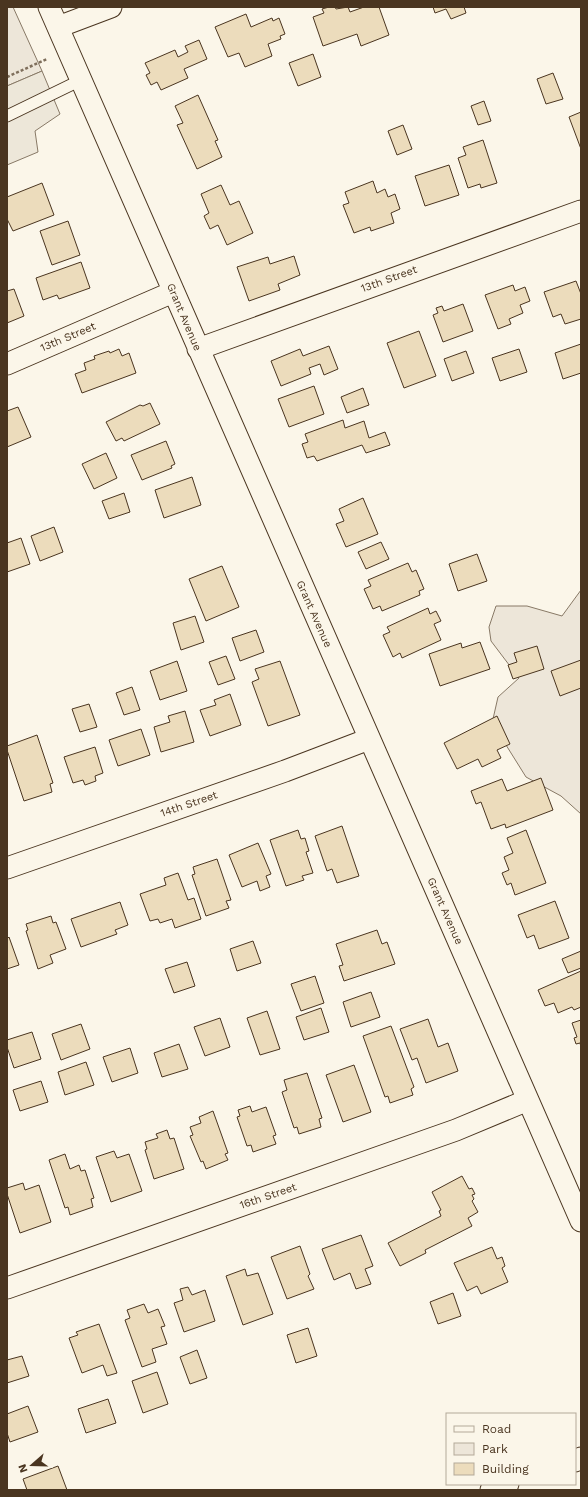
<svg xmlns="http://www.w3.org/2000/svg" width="588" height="1497" font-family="'Work Sans',sans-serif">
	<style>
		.green { fill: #ede6d9; stroke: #887966 }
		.parking { fill: #ede7d9; stroke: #887966 }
		.building { fill: #ecdcbc; stroke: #4a3520 }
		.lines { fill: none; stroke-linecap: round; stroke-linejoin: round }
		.lane-casing { stroke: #4a3520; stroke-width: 13 }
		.street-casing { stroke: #4a3520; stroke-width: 23 }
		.path { stroke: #7f6f5c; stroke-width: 2.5; stroke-dasharray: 3 2; stroke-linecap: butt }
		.lane { stroke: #fbf6e9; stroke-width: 11 }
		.street { stroke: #fbf6e9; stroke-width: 21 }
		.labels { text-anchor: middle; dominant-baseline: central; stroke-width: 3; stroke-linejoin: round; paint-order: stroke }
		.street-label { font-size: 11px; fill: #4a3520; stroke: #fbf6e9 }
	</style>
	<rect width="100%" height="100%" fill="#fbf6e9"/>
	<path class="green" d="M7 7H13L42 71 7 86Z
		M581 590V814L561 796 526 777 501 737 493 719 498 697 519 678 491 641 489 627 496 606H527L562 616Z"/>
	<path class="parking" d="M42 71 60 114 35 131 38 152 7 165V86Z"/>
	<path class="building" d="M329 7H335L336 9 348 7 350 12 364 7H379L389 35 361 46 357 34 323 46 313 17 324 13 322 9Z
		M433 7H464L466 13 451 19 446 9 435 13Z
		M246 14 251 27 272 18 273 21 279 18 285 34 280 36 281 39 268 44 272 56 245 67 239 53 228 57 215 27Z
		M199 40 207 59 184 69 188 78 161 90 157 82 151 85 146 75 150 73 145 63 175 50 178 57 188 52 185 46Z
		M313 54 321 77 298 86 289 63Z
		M553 73 563 99 546 104 537 79Z
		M198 95 218 140 215 141 222 157 197 169 177 125 183 123 175 106Z
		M484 101 491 121 478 125 471 106Z
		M581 112V149L569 117Z
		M403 125 412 149 397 155 388 131Z
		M483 140 497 183 481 188 480 184 468 188 458 158 466 155 463 147Z
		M449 165 459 195 425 206 415 176Z
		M373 181 377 193 385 189 388 197 395 194 400 209 391 213 394 223 371 231 370 227 354 233 343 205 349 203 345 192Z
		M42 183 54 215 13 231 7 219V197Z
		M221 185 230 205 239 201 253 233 227 245 218 225 210 229 204 216 209 213 201 194Z
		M68 221 80 255 52 265 40 231Z
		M294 256 300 275 278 284 280 290 249 301 237 267 268 257 270 264Z
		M81 262 90 288 59 299 57 295 43 300 36 278Z
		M576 281 581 294V319L565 324 561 314 553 317 544 292Z
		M513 285 515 291 525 287 530 301 520 305 523 313 509 319 511 324 498 329 485 295Z
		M14 289 24 316 7 323V291Z
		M463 304 473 331 443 342 433 315 438 313 436 308 442 306 444 311Z
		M419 331 436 376 404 388 387 343Z
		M581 344V373L563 379 555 353Z
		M329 346 338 369 324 375 320 364 309 368 311 374 281 386 271 361 300 349 303 356Z
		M119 349 122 356 129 353 136 373 82 393 75 374 86 370 84 363 95 359 94 356 109 351 110 353Z
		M519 349 527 372 500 381 492 358Z
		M466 351 474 373 452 381 444 359Z
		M314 386 324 414 289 427 278 399Z
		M363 388 369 405 347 413 341 397Z
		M150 403 160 424 124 441 122 438 116 441 106 422 140 405 143 406Z
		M18 407 31 437 7 447V411Z
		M343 420 345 428 364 421 369 438 385 432 390 445 366 453 362 445 317 461 314 456 307 458 302 444 308 442 305 434Z
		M166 441 175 464 171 466 172 468 142 480 131 455Z
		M106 453 117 478 94 489 82 464Z
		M192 477 201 505 164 518 155 490Z
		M124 493 130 512 109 519 102 501Z
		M363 498 378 534 346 547 336 524 344 521 339 509Z
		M54 527 63 552 40 561 31 536Z
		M21 538 30 564 7 572V543Z
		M381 542 389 559 366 569 358 552Z
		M477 554 487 581 458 591 449 564Z
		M408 563 412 572 416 570 424 589 419 591 420 595 382 611 380 606 373 609 364 589 371 586 368 580Z
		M222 566 239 607 206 621 189 579Z
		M428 608 430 614 436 611 441 621 434 624 441 640 402 658 400 653 393 657 383 635 390 632 387 627Z
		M195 616 204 642 181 650 173 623Z
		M256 630 264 652 240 661 232 638Z
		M480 642 490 669 440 686 429 654 461 643 462 648Z
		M537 646 544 669 513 679 508 665 517 662 514 653Z
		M226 656 235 679 218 685 209 662Z
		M581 660V688L560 696 551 671Z
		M177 661 187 691 160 700 150 671Z
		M280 661 300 715 268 726 252 682 259 679 255 669Z
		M132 687 140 710 124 715 116 693Z
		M230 694 241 725 210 736 200 710 216 705 214 700Z
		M89 704 97 727 80 732 72 709Z
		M185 711 194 742 161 752 154 727 170 722 168 716Z
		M497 716 510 744 497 750 501 758 482 767 478 759 457 769 444 743Z
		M141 729 150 755 118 766 109 740Z
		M37 735 53 783 50 784 52 792 24 801 7 750V746Z
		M95 747 103 773 95 776 96 781 85 785 83 780 73 783 64 757Z
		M541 778 553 810 506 828 505 824 491 829 481 802 476 804 471 791 502 779 507 791Z
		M342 826 359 876 337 883 332 869 327 871 315 836Z
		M298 830 301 839 305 838 309 851 306 852 313 873 302 876 304 880 286 886 270 840Z
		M526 830 546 883 515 895 511 883 507 885 502 873 509 870 504 857 513 853 507 838Z
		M258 843 271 874 266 876 270 887 260 891 257 881 242 887 229 855Z
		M217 859 231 900 226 901 229 908 206 916 192 875 195 874 193 867Z
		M178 873 188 900 194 898 201 919 175 928 172 919 160 923 158 919 150 921 140 894 166 885 164 878Z
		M555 901 569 938 539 949 534 935 527 938 518 915Z
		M120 902 128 925 115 930 117 934 81 947 71 919Z
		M51 916 53 923 56 922 66 949 50 955 53 963 38 969 26 931 28 930 26 924Z
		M377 930 382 944 387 942 395 964 344 981 339 966 343 965 336 944Z
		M9 937 19 965 7 969V939Z
		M253 941 261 963 237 971 230 949Z
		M581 951V968L568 973 562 959Z
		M187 962 195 986 174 993 165 969Z
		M581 971V1007L574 1010 572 1007 558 1013 554 1003 545 1006 538 990Z
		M315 976 324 1003 301 1011 291 984Z
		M371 992 380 1017 351 1027 343 1002Z
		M321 1008 329 1032 304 1040 296 1017Z
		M267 1011 280 1049 260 1055 247 1018Z
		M220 1018 230 1047 205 1056 194 1027Z
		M428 1019 438 1047 448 1043 458 1071 426 1083 417 1058 412 1060 400 1029Z
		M581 1020V1047L580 1043 576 1044 574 1038 577 1037 572 1023Z
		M81 1024 90 1049 61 1060 52 1034Z
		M391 1026 414 1087 411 1089 413 1095 390 1103 388 1096 385 1097 363 1036Z
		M32 1032 41 1059 14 1068 7 1047V1040Z
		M179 1044 188 1069 162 1077 154 1053Z
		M130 1048 138 1073 112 1082 103 1057Z
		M86 1062 94 1085 65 1095 58 1072Z
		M354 1065 371 1112 343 1122 326 1075Z
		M307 1073 322 1118 319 1119 321 1127 299 1134 297 1127 294 1128 282 1092 287 1090 284 1080Z
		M41 1081 48 1102 20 1111 13 1090Z
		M250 1106 252 1112 266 1107 276 1135 273 1136 276 1144 253 1152 251 1145 247 1146 237 1117 240 1116 238 1110Z
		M213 1111 228 1153 225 1154 228 1160 206 1169 203 1161 201 1162 190 1136 193 1135 190 1127 201 1123 199 1117Z
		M167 1130 170 1139 174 1138 184 1169 154 1179 145 1150 147 1149 145 1142 158 1138 156 1134Z
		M114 1151 117 1158 129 1154 142 1191 111 1202 96 1157Z
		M65 1154 70 1169 79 1165 81 1171 85 1170 94 1198 91 1199 93 1207 70 1215 68 1207 65 1208 49 1160Z
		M462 1176 469 1189 472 1188 475 1194 472 1195 474 1199 472 1201 478 1212 468 1218 472 1226 425 1250 426 1253 400 1266 388 1243 441 1216 439 1211 441 1210 432 1192Z
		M23 1183 25 1190 39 1185 51 1222 20 1233 7 1194V1188Z
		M361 1235 373 1266 365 1269 371 1284 356 1289 350 1273 334 1280 322 1249Z
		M300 1246 310 1274 308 1276 314 1289 287 1299 271 1257Z
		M492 1247 497 1259 502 1257 505 1266 502 1268 508 1282 481 1294 477 1286 467 1291 454 1263Z
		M245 1269 247 1276 258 1273 273 1314 243 1325 226 1276Z
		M188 1287 192 1295 205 1290 215 1321 184 1332 174 1303 183 1300 180 1289Z
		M453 1293 461 1316 438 1324 430 1302Z
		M144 1304 148 1313 158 1309 165 1326 161 1327 167 1344 152 1349 156 1362 142 1367 125 1320 130 1318 127 1310Z
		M99 1324 117 1373 107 1376 103 1365 82 1373 69 1338 78 1335 76 1332Z
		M308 1328 317 1356 296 1363 287 1335Z
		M197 1350 207 1378 190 1384 180 1357Z
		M22 1356 29 1376 7 1383V1360Z
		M157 1372 168 1404 143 1413 132 1381Z
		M108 1399 116 1423 86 1433 78 1409Z
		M28 1406 38 1432 10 1442 7 1433V1414Z
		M58 1466 67 1490H27L23 1479Z"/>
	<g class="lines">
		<defs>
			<path id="lane" d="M7 116 81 80"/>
			<path id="street" d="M49 7 581 1221
				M58 27 111 7
				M198 349 581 211
				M7 364 173 292
				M7 868 285 771 369 739
				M7 1288 456 1130 528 1100
				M575 1461 581 1458
				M491 1490 508 1484"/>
		</defs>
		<use href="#lane" class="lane-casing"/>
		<use href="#street" class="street-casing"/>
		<path class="path" d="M7 77 47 59"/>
		<use href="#lane" class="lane"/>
		<use href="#street" class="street"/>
	</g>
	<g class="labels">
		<g class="street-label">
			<text transform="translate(389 279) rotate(-20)">13th Street</text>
			<text transform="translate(184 317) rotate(67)">Grant Avenue</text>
			<text transform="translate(68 337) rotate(-23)">13th Street</text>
			<text transform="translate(314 614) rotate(66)">Grant Avenue</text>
			<text transform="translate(189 804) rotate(-19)">14th Street</text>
			<text transform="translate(445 911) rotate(66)">Grant Avenue</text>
			<text transform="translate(268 1196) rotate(-19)">16th Street</text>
		</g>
	</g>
	<rect width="588" height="1497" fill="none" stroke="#4a3520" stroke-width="16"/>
	<rect x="446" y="1413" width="130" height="72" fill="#fbf6e9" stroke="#b4a999"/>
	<rect x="454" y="1426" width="20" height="6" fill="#fbf6e9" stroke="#b4a999"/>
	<text x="482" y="1433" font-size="12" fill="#4a3520">Road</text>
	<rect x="454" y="1443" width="20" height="12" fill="#ede6d9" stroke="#b4a999"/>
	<text x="482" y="1453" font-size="12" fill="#4a3520">Park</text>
	<rect x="454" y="1463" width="20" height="12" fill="#ecdcbc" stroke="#b4a999"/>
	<text x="482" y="1473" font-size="12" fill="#4a3520">Building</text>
	<g transform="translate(32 1465) rotate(250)" stroke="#fbf6e9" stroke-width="3" paint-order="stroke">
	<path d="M0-3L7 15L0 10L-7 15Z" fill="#4a3520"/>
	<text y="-6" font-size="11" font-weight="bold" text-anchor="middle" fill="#4a3520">N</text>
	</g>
</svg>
